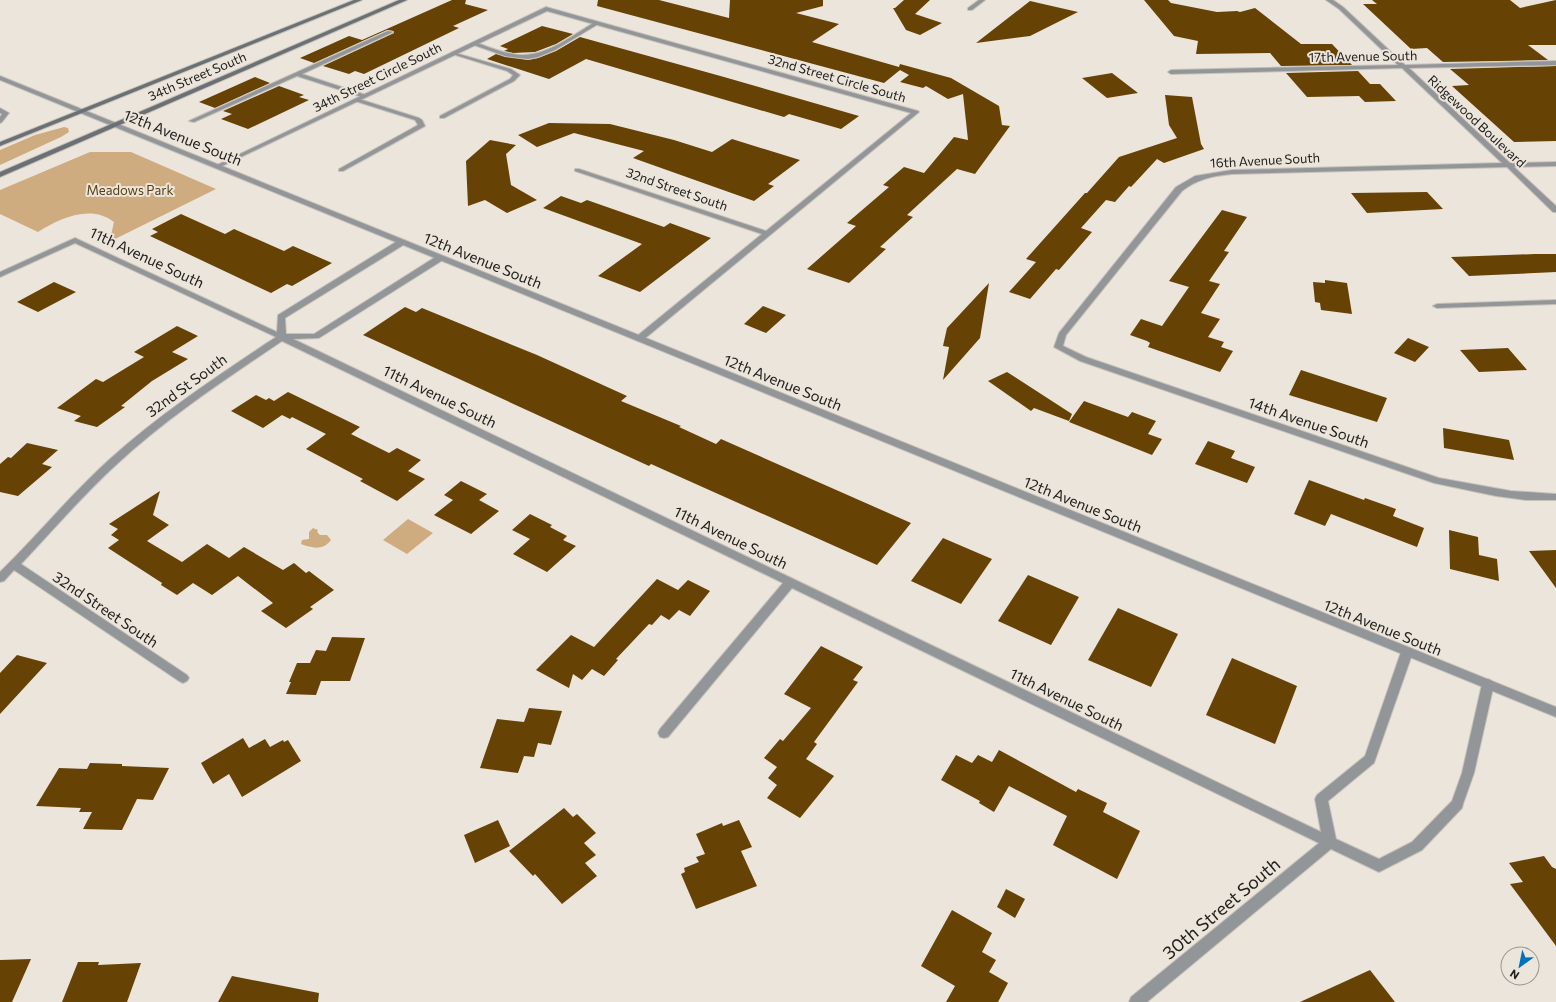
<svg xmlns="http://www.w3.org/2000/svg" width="1556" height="1002" font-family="Commissioner,sans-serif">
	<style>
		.green { fill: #cfac80 }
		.building { fill: #664204 }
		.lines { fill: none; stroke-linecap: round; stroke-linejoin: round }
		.service-casing { stroke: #c8c2ba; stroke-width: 2 }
		.minor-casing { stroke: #c8c2ba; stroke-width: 2 }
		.tertiary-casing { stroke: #c8c2ba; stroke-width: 2 }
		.secondary-casing { stroke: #c8c2ba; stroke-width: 2 }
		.service { fill: #939699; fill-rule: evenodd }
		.minor { fill: #939699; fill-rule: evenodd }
		.tertiary { fill: #939699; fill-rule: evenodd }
		.secondary { fill: #6b7075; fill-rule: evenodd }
		.labels { text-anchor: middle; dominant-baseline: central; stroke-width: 4; stroke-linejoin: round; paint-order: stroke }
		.far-street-label { font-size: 13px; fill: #22201d; stroke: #ece5dc }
		.far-park-label { font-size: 13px; fill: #593c12; stroke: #ece5dc }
		.street-label { font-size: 15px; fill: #22201d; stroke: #ece5dc }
		.near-street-label { font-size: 18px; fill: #22201d; stroke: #ece5dc }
	</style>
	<rect width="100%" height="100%" fill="#ece5dc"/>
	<path class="green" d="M64 127 68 128 69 132 61 137 0 165V150L35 135Z
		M90 152H131L216 189 113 240 111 235 114 222C91 204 60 218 38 232L0 214V190Z
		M408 519 433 533 407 554 383 540Z
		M313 528 318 530 317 532 320 535H327L331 540C323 551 312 548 301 544L302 540 309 539V532Z"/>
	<path class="building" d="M452 0H466L465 4 488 10 453 26 459 28 364 74 355 71 349 74 323 66 394 33 393 31 387 30 314 63 300 58 349 36 362 40Z
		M598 0H659L729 18 730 0H823V6L796 13 839 24 812 42 899 67 900 64 951 78 999 106 1002 125 1010 126 975 174 957 169 907 215 913 217 880 247 886 249 849 283 807 269 856 226 847 223 889 187 883 185 904 167 924 173 954 137 968 140 963 94 948 99 926 86 923 88 900 82 909 75 900 70 884 83 597 6Z
		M904 0H930L915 14 942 23 920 35 906 30 893 8H895Z
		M1144 0H1168L1171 3 1217 12 1237 11 1240 12 1255 8 1301 44H1332L1352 65 1281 66 1270 53 1196 54 1198 41 1174 36Z
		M1372 0H1510L1520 8 1556 0V45H1528L1548 60 1443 62 1427 48 1411 49 1363 4H1377Z
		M1030 1 1078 12 1030 36 976 43Z
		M542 26 573 34 556 44 535 52 513 53 504 51 508 49 500 46Z
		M580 37 724 77 859 116 841 129 789 114 784 117 586 59 549 79 487 59 496 54 528 60 538 58 556 51Z
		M1556 66V141L1514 142 1452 86 1469 85 1450 69Z
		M1358 71 1370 84H1380L1396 101 1365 102 1359 96 1307 97 1286 73Z
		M1112 73 1138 93 1107 98 1082 78Z
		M255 77 270 83 215 108 199 102Z
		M279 86 304 95 299 97 309 100 248 129 221 119 232 114 223 111Z
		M1165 95 1192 97 1201 144 1204 149 1164 163 1157 159 1131 187 1129 186 1115 202 1106 200 1081 228 1092 232 1059 270 1056 269 1030 299 1009 292 1036 262 1026 259 1085 193H1087L1119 157 1177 138 1169 125Z
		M549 123 610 124 674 140 712 152 732 139 800 160 768 184 774 186 754 201 633 158 644 151 574 133 537 147 518 135Z
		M490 140 516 145 506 154 511 185 537 200 507 213 485 200 468 206 466 161Z
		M1427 192 1443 209 1367 213 1351 193Z
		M561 196 581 203 587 200 664 227 670 223 711 238 640 292 598 276 642 244 543 208Z
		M1222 210 1247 217 1224 251 1229 252 1209 281 1220 284 1201 313 1220 319 1208 337 1224 342 1221 347 1233 351 1220 372 1148 347 1150 343 1147 341 1130 335 1141 319 1162 326 1189 287 1169 281Z
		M181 214 225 234 234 229 284 251 293 246 332 263 292 286 287 284 271 293 150 236 158 232 152 229Z
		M1535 254H1556V272L1469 276 1451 257Z
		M1325 280 1347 283 1352 314 1321 310 1320 303 1315 302 1313 282 1325 283Z
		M54 282 76 292 38 312 17 302Z
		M989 283 980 338 943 380 949 347 943 346 947 328Z
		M763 306 786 315 766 333 744 324Z
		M405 307 416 312 422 308 537 355 627 396 621 401 681 426 679 427 716 444 721 439 911 523 877 565 651 464 649 466 363 335Z
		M177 326 198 336 172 352 188 359 152 381 121 406 125 407 107 420 97 427 74 421 81 416 57 408 96 379 103 382 144 357 134 352Z
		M1408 338 1429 347 1415 362 1394 353Z
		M1508 348 1527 370 1479 372 1460 350Z
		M1301 370 1387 398 1377 422 1289 395Z
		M1007 372 1072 414 1069 421 1034 408 1031 411 988 381Z
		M288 392 360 427 351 434 389 453 397 448 421 460 408 471 425 479 397 501 360 481 363 479 306 449 326 434 292 417 290 419 282 415 263 428 231 411 256 395 266 400 269 398 274 401Z
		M1084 401 1128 417 1132 412 1156 421 1148 434 1162 439 1152 455 1069 422Z
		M1443 428 1509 440 1514 460 1444 448Z
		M1208 441 1235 451 1231 458 1255 467 1247 483 1195 464Z
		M27 443 58 450 42 464 52 467 18 496 0 492V464L8 457 11 458Z
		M1309 480 1364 500 1365 498 1396 509 1393 516 1424 528 1417 547 1331 514 1325 526 1294 514Z
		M461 481 487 494 479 500 499 511 471 534 434 515 453 500 444 495Z
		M160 491 153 515 169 525 147 541 182 562 207 544 229 558 244 547 283 570 294 563 306 573 309 571 334 590 310 607 313 609 286 628 261 611 273 603 238 576 212 595 193 583 177 595 161 585 162 583 108 548 119 540 111 535 118 529 109 524Z
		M530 514 552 525 550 527 567 536 563 540 576 546 547 572 513 554 530 539 512 530Z
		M1449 530 1478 537 1479 555 1497 559 1499 581 1450 569Z
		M943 538 992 559 961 604 911 581Z
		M1556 550V588L1529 551Z
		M1028 575 1079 597 1051 645 998 621Z
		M657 579 678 590 688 580 710 591 690 616 679 610 669 620 661 615 652 625 649 624 616 659 618 660 604 676 592 669 582 680 573 674 569 688 536 670 571 635 594 647Z
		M1118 608 1178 634 1151 687 1088 660Z
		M332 637 365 638 350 681H321L316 695 286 694 291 682H289L297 663H310L316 650 326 651Z
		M821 646 863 667 853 680 858 682 814 742 817 744 806 759 834 776 800 818 767 798 777 785 768 778 777 767 764 758 780 739 783 741 811 708 784 694Z
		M17 655 47 663 0 714V673Z
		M1232 658 1297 686 1275 744 1206 715Z
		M529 708 562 711 551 745 538 743 534 757 524 756 518 773 480 768 497 719 524 722Z
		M243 738 249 748 265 739 270 747 283 740 284 742 288 740 301 761 242 797 229 774 213 784 201 763Z
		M999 750 1076 792 1078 789 1107 803 1103 812 1140 831 1117 879 1053 845 1067 816 1009 786 994 812 979 803 980 801 941 780 956 755 972 763 978 755 992 762Z
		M90 763 122 764V766L169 768 153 800 137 799 122 830 83 829 92 812H79L81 808 36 806 59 768 87 769Z
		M564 808 573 817 577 814 596 833 584 843 596 855 585 863 597 876 562 904 535 874 533 876 509 851Z
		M498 820 510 846 475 863 464 835Z
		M739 820 752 847 741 851 757 886 696 909 681 874 685 872 684 868 699 862 696 857 705 854 696 834 722 823 723 826Z
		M1544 856 1552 867 1556 869V946L1510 884 1523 882 1509 863Z
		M1006 889 1025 899 1015 918 997 907Z
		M952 910 992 933 982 952 996 960 989 972 1008 983 998 1002H946L955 986 921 966Z
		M31 959 12 1002H0V960Z
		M78 962H99L98 965 141 963 127 1002H62Z
		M1370 970 1395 1002H1300Z
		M232 976 319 993 318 1002H218Z"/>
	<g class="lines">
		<defs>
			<path id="service" d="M595 22 600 23 555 50 538 57 528 59 505 56 471 44 474 42C487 46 499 52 513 54 543 60 571 36 595 22Z
				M388 31 393 32 302 74 366 95V97H362L297 76 194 122 189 121Z
				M452 52 511 69 520 75 514 81 444 118H440V116L510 79 513 75 507 71 452 54Z
				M355 99H359L419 118 422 120 425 126 343 171H339V169L418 125 415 120 355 101Z
				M0 108 9 113 2 122 0 123V117L2 114 0 113Z"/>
			<path id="minor" d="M979 0H985L972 10H968V8Z
				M1326 0H1333L1343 7 1405 65 1556 61V65L1409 68 1510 163 1556 162V166L1514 167 1556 206V212H1553L1507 167 1232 174C1213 176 1197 179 1182 191L1066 335 1063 346 1086 357 1439 478 1511 491 1556 494V500H1526L1496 496 1434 483 1080 361 1054 347 1059 333 1176 187 1195 176 1232 170 1502 163 1402 68 1171 74 1168 72 1171 70 1398 65 1339 9Z
				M546 7 918 111 919 112 643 340H637V336L762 234 575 171V169H579L766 231 911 113 547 11 220 167 215 166Z
				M75 238 277 332 278 315 399 240H405V244L285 318 286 334H314L437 256H443V260L319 338 293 339 1321 832 1315 799 1317 795 1365 756 1401 652 1403 649 1407 648 1411 649 1413 652 1374 763 1328 801 1336 839 1379 859 1412 842 1452 801 1462 773 1482 684 1484 681 1488 679 1492 681 1494 684 1474 773 1463 804 1462 808 1422 850 1379 872 1331 849 1147 1002H1129L1131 997 1319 843 792 588 668 737 664 738 660 737 658 733 660 729 783 583 282 341C226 379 168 417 117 464 83 495 53 530 21 564L187 675 189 678 187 681 183 683 179 681 14 570 4 581 0 582V572C38 535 71 494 110 459 161 413 219 375 276 337L75 243 0 277V272Z
				M1556 300V304L1437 308 1433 306 1437 304Z"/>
			<path id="tertiary" d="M0 76 1556 707V717L0 80Z"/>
			<path id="secondary" d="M354 0H362L0 146V142Z
				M399 0H407L0 177V172Z"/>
		</defs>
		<use href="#service" class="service-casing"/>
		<use href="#minor" class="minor-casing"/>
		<use href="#tertiary" class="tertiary-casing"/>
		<use href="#secondary" class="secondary-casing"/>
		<use href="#service" class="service"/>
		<use href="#minor" class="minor"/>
		<use href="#tertiary" class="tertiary"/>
		<use href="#secondary" class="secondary"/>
	</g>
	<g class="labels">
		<g class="far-street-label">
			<text transform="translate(1363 56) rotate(-1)">17th Avenue South</text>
			<text transform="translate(197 76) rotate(-23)">34th Street South</text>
			<text transform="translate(377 77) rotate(-26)">34th Street Circle South</text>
			<text transform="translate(837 78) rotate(16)">32nd Street Circle South</text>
			<text transform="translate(1477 121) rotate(43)">Ridgewood Boulevard</text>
			<text transform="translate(1265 160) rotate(-3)">16th Avenue South</text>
			<text transform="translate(677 189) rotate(19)">32nd Street South</text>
		</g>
		<g class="far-park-label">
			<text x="130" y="190">Meadows Park</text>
		</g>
		<g class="street-label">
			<text transform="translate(183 137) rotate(22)">12th Avenue South</text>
			<text transform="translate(147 257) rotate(25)">11th Avenue South</text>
			<text transform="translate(483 260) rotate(22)">12th Avenue South</text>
			<text transform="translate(783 382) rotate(22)">12th Avenue South</text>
			<text transform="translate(186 385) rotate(-36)">32nd St South</text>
			<text transform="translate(440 396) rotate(26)">11th Avenue South</text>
			<text transform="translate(1309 422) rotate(19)">14th Avenue South</text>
			<text transform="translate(1083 504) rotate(22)">12th Avenue South</text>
			<text transform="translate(731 537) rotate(26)">11th Avenue South</text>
			<text transform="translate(106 609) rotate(34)">32nd Street South</text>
			<text transform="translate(1383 627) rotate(22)">12th Avenue South</text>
			<text transform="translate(1067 699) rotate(26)">11th Avenue South</text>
		</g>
		<g class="near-street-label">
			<text transform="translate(1221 908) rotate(-40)">30th Street South</text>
		</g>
	</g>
	<g transform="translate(1520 966) rotate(213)"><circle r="19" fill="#ece5dc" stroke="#9b9690"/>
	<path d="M0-3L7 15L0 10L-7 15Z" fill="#0170bb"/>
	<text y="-6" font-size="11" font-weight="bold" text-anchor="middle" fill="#22201d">N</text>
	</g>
</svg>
